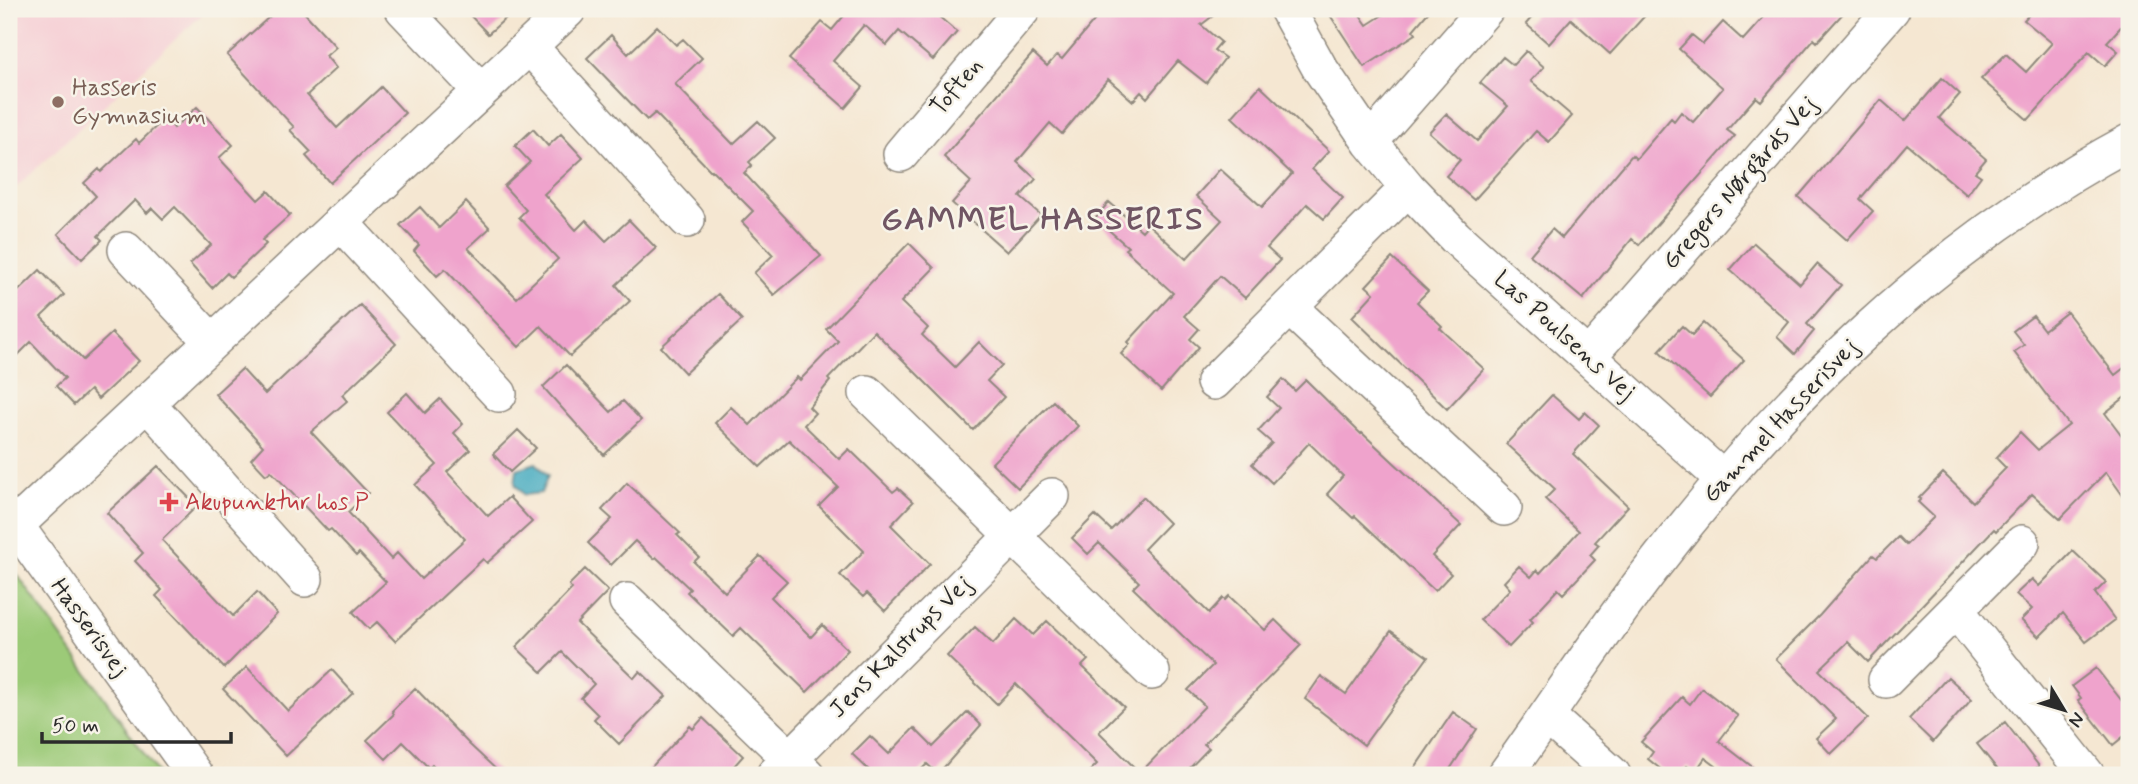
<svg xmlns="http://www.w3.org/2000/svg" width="2138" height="784" font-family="Mynerve,sans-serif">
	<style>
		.built { fill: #f6cfd5 }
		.green { fill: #9cca78; stroke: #647a52; stroke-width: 2 }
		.water { fill: #3fa9bf; stroke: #356a75; stroke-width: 2 }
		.building { fill: #efa3cc }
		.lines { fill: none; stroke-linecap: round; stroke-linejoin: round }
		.minor-casing { stroke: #90897e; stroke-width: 38 }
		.minor { stroke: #fff; stroke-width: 35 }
		.education-dot { fill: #8d6e63; stroke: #f7f3e8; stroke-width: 2.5 }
		.health-dot { fill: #e0444e; stroke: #f7f3e8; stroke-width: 2.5 }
		.labels { text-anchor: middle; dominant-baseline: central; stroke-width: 5; stroke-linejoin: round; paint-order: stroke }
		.street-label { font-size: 24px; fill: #2b2b2b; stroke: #f7f3e8 }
		.education-label { font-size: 24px; fill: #785e54; stroke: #f7f3e8; text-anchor: start }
		.health-label { font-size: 24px; fill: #be3a42; stroke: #f7f3e8; text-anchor: start }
		.district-label { font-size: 32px; font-weight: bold; letter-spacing: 2px; fill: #705563; stroke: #f7f3e8 }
	</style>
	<rect width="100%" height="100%" fill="#f7f3e8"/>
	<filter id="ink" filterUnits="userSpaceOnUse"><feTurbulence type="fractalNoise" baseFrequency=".0143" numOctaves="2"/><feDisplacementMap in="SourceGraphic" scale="14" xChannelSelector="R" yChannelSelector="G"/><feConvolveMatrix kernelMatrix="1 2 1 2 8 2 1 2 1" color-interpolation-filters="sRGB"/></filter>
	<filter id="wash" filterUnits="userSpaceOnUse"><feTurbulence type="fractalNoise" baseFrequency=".00686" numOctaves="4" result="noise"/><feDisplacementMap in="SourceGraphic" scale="28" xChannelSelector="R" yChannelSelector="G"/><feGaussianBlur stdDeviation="1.57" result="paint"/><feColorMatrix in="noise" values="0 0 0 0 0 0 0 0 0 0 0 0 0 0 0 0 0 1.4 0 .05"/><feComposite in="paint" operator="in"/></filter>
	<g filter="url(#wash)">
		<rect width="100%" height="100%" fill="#f5e7d2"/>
		<path class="built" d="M9 9H208L9 194Z"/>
		<path class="green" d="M9 563 159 775H160H9Z"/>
		<path class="water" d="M536 463 548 476 541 493 524 495 515 484 517 469Z"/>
		<g id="blocks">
			<path class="building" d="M278 9H301L336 47 326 56 336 68 307 95 337 128 381 87 405 113 330 183 306 156 311 152 290 130 294 127 227 55Z
				M464 9H516L488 34Z
				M845 9H930L957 32 933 60 899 31 887 45 864 25 833 61 863 87 845 108 789 59 822 22 832 30 848 11Z
				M1104 9H1222L1201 25 1221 42 1214 50 1225 58 1206 83 1178 61 1147 98 1141 92 1133 101 1108 79 1062 134 1050 123 1017 162 1036 179 1020 197 1041 215 1007 252 952 203 971 182 944 157 1033 53 1047 66 1057 55 1062 59Z
				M1326 9H1356L1367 25 1392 9H1431L1413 30 1416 34 1364 67Z
				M1539 9H1651L1610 54 1571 19 1549 44 1526 24Z
				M1771 9H1847L1817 42 1814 39 1761 101 1756 97 1727 130 1735 136 1639 245 1632 239 1583 299 1530 255 1552 229 1562 238 1632 155 1636 159 1671 118 1674 121 1681 112 1693 122 1723 88 1679 49 1692 35 1703 44 1723 22 1743 40Z
				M2034 9H2129V18L2107 42 2118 51 2105 66 2089 52 2028 120 1981 79 2006 54 2026 72 2052 43 2024 20Z
				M657 26 676 45 683 39 702 58 675 84 733 144 758 121 775 138 749 162 752 165 744 173 821 256 774 295 754 273 773 255 742 222 753 211 712 170 711 171 655 113 647 120 587 58 611 35 628 54Z
				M1526 51 1544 67 1531 81 1572 116 1549 142 1536 131 1474 200 1446 176 1460 160 1429 132 1446 114 1477 141 1508 106 1480 83 1503 57 1513 65Z
				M1942 78 1960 94 1939 118 1986 159 1975 172 1981 176 1967 195 1907 144 1860 199 1873 211 1847 240 1798 197 1881 100 1905 121Z
				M1260 86 1329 151 1312 169 1343 198 1324 219 1307 204 1267 248 1280 260 1245 298 1220 276 1184 316 1199 329 1190 339 1199 347 1161 391 1121 354 1130 344 1128 342 1173 293 1125 249 1128 247 1095 218 1109 202 1142 231 1148 224 1186 259 1222 220 1196 196 1220 169 1262 207 1292 174 1232 117Z
				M197 107 233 145 219 158 258 200 268 191 290 215 262 240 266 244 231 277 227 273 212 288 190 264 211 245 175 207 163 219 152 208 147 213 135 200 98 236 102 240 82 259 58 234 96 196 84 183 99 169 101 172 136 139 139 143 165 118 174 128Z
				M533 129 548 146 561 134 583 158 544 194 576 230 586 220 606 241 629 220 656 248 616 285 630 301 570 356 541 326 519 347 445 269 437 276 414 251 419 245 400 225 420 207 439 228 466 202 490 228 468 248 517 298 558 259 519 217 526 210 504 186 530 162 515 146Z
				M909 243 934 268 901 302 928 328 922 335 955 367 979 342 1002 365 987 381 1004 397 973 430 874 331 828 379 830 381 809 407 815 413 804 425 839 459 849 449 893 492 898 488 913 502 891 525 930 564 885 611 867 593 863 597 840 575 864 551 819 506 838 487 789 440 760 467 715 423 731 407 750 425 797 377 800 380 838 341 826 329Z
				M1754 243 1800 284 1817 264 1841 285 1807 324 1814 331 1795 354 1777 337 1789 322 1730 270Z
				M1392 258 1428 291 1417 302 1442 326 1440 328 1484 369 1447 409 1352 317 1374 293 1366 286Z
				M40 270 64 295 41 317 83 360 112 333 139 361 98 399 90 390 74 405 56 386 65 378 31 342 9 364V300Z
				M718 294 742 320 685 373 661 347Z
				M360 305 396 344 342 395 347 401 311 432 368 493 348 512 391 559 397 553 421 579 465 539 415 485 437 465 387 412 407 393 425 413 440 399 463 424 454 433 470 450 447 472 488 516 509 497 532 522 487 563 483 559 395 641 377 622 369 629 353 612 386 582 359 553 356 556 331 529 328 531 271 471 266 475 251 459 263 446 215 394 242 369 265 394Z
				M2067 312 2115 375 2129 364V394L2105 413 2129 445V504L2106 472 2060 519 2032 494 1996 531 1994 529 1868 662 1848 642 1819 670 1868 718 1831 754 1816 738 1836 719 1776 659 1820 615 1873 555 1877 558 1898 537 1906 545 1934 517 1918 502 1921 499 1919 498 1943 473 1973 502 2006 468 1996 458 2020 432 2038 450 2069 425 2014 352 2024 345 2013 331 2033 316 2044 330Z
				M1703 323 1744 360 1710 397 1659 351 1682 326 1692 335Z
				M566 365 611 412 623 401 641 420 604 455 543 387Z
				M1283 379 1295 391 1306 380 1361 434 1362 433 1461 525 1432 556 1451 574 1435 591 1355 516 1353 518 1327 494 1343 476 1309 443 1272 483 1252 464 1272 443 1258 431 1279 408 1267 397Z
				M1552 395 1579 419 1585 412 1599 425 1573 454 1628 506 1595 542 1599 545 1590 555 1595 560 1563 594 1558 589 1530 619 1533 622 1509 647 1480 620 1510 589 1504 582 1519 566 1531 577 1537 570 1540 573 1579 531 1545 499 1555 489 1506 444Z
				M1053 401 1078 426 1018 488 992 463Z
				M518 430 536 448 510 472 493 454Z
				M158 466 197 506 162 540 233 616 257 592 277 614 224 668 156 596 162 590 135 561 143 553 107 513Z
				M627 483 680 533 677 535 699 557 694 562 725 592 760 556 787 581 771 597 811 637 822 625 848 650 807 692 741 628 733 636 687 592 690 589 656 557 654 559 635 541 611 565 588 543 612 519 602 510Z
				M1143 497 1169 523 1144 549 1209 613 1223 598 1225 600 1229 596 1265 630 1275 620 1301 645 1204 744 1209 748 1183 775H1086L1097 764 1016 684 997 704 947 656 975 627 993 644 1016 619 1033 635 1047 621 1088 660 1082 666 1124 707 1099 732 1140 773 1205 706 1188 690 1213 665 1133 588 1139 582 1099 543 1088 554 1072 538 1095 515 1111 530Z
				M2073 551 2106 582 2095 593 2115 620 2086 642 2063 613 2039 637 2021 620 2032 609 2016 594 2032 579 2039 586Z
				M585 569 608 591 577 623 634 678 640 671 666 696 619 744 594 719 598 715 581 698 594 684 562 652 542 672 516 647 572 589 569 585Z
				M1391 631 1428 657 1364 745 1305 699 1321 676 1346 694Z
				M247 667 288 711 332 670 353 693 286 756 223 689Z
				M2096 668 2129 710V732L2113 745 2078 700 2081 698 2072 686Z
				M1948 677 1972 699 1933 742 1909 719Z
				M415 688 470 745 502 775H457L448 767 440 774 432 765 429 768 403 742 386 759 367 740 394 714 392 711Z
				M1702 688 1738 716 1719 741 1763 775H1728L1705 758 1695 772 1687 766 1679 775H1668L1648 759 1653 752 1641 742 1682 697 1690 704Z
				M968 712 981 725 938 774 927 764 916 775H869L872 773 852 754 870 736 889 754 914 728 933 747Z
				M1453 712 1477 729 1446 775H1410Z
				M703 718 743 756 726 775H644L690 726 693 729Z
				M2005 722 2039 766 2027 775H2002L1977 744Z"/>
		</g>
	</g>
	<g filter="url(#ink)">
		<use href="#blocks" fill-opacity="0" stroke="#90897e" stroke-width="2"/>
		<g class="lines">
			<defs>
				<path id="minor" d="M403 9 481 91
					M1287 9 1319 67 1370 142 1408 188 1455 237 1723 479
					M529 46 687 220
					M1370 142 1486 9
					M901 154 1023 9
					M340 222 499 394
					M126 250 212 342
					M1289 307 1504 508
					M1588 357 1892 9
					M1214 382 1408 188
					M867 393 1152 672
					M147 403 305 579
					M9 516 195 775
					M16 525 568 10
					M627 601 807 775
					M1956 610 2087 775
					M1886 680 2022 543
					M1547 716 1613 775
					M774 775 1052 496
					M1505 775C1554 707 1600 635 1652 568 1784 396 1937 245 2129 142"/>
			</defs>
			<use href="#minor" class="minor-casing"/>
			<use href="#minor" class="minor"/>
		</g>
	</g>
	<circle class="education-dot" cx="58" cy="102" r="7"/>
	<path class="health-dot" d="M165.5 491.5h7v7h7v7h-7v7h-7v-7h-7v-7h7z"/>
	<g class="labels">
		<g class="street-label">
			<text transform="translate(957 87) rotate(-50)">Toften</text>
			<text transform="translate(1740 183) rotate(-49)">Gregers Nørgårds Vej</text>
			<text transform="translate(1564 336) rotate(42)">Las Poulsens Vej</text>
			<text transform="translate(1781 421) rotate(-47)">Gammel Hasserisvej</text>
			<text transform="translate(89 628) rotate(54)">Hasserisvej</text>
			<text transform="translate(901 647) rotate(-45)">Jens Kalstrups Vej</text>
		</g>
		<g class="education-label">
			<text x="72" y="88">Hasseris<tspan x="72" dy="28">Gymnasium</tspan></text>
		</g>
		<g class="health-label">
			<text x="185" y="502">Akupunktur hos P</text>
		</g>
		<g class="district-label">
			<text x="1043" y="220">GAMMEL HASSERIS</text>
		</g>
	</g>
	<rect width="2138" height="784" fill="none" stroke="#f7f3e8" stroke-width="35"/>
	<g transform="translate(2064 710) rotate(128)" stroke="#f7f3e8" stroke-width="5" paint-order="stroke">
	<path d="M0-5L12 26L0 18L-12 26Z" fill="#2b2b2b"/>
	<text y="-10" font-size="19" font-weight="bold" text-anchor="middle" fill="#2b2b2b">N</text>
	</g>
	<path d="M42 732v10h189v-10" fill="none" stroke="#2b2b2b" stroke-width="3.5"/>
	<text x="52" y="732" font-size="21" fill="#2b2b2b" stroke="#f7f3e8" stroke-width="5" paint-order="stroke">50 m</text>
</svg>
